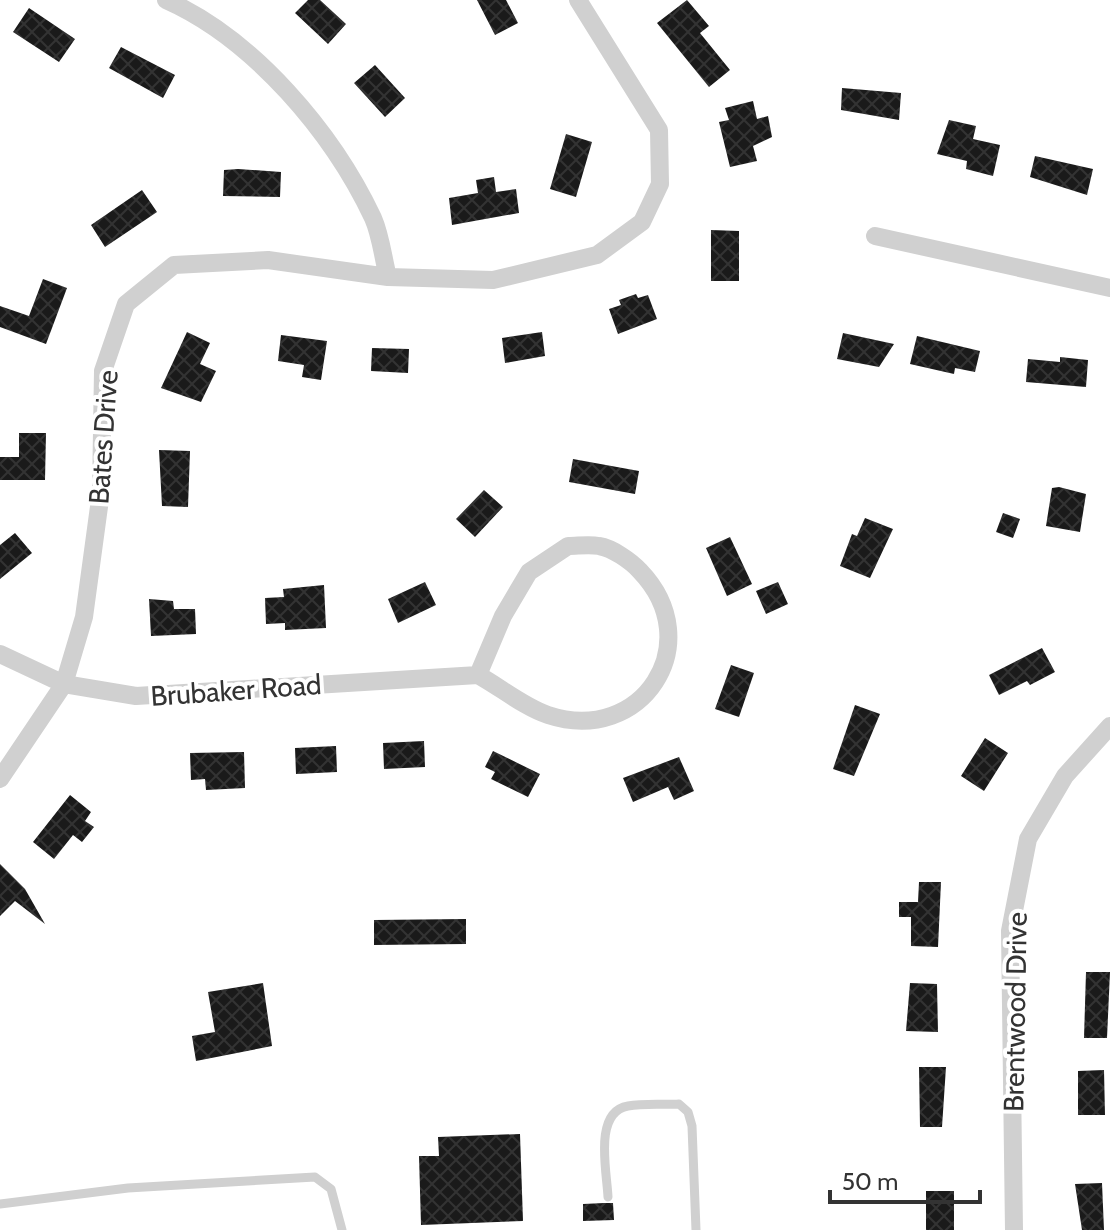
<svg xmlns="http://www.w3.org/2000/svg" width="1110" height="1230" font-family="Cabin,sans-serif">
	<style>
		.building { fill: url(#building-cross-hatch) }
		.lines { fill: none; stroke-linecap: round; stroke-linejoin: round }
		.service { stroke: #d0d0d0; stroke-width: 9 }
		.minor { stroke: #d0d0d0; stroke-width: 18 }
		.labels { text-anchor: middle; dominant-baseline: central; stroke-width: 8; stroke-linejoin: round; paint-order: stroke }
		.street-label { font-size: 28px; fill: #333; stroke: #fff }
	</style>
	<defs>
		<pattern id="building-cross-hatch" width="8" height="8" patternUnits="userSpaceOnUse" patternTransform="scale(2)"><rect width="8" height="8" fill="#1a1a1a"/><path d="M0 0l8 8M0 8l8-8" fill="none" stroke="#333"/></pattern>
	</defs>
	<rect width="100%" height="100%" fill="#fff"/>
	<path class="building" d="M308 0H320L346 24 328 44 295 13Z
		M477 0H506L518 23 495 35Z
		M687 0 709 26 700 33 730 70 709 87 657 23Z
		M29 8 75 39 59 62 13 32Z
		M121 47 175 75 163 98 109 68Z
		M375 65 405 98 385 117 354 83Z
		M842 88 901 93 899 120 841 110Z
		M753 101 757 119 768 116 772 137 753 146 757 161 730 167 719 122 729 120 725 108Z
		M949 120 976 126 973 139 1000 145 993 176 966 169 967 161 937 154Z
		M566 134 592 142 576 197 550 189Z
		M1035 156 1093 169 1087 195 1030 177Z
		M238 169 281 172 280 197 223 196 224 170Z
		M494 177 496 192 516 189 519 213 452 225 449 198 478 193 476 180Z
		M142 190 157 212 105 247 91 225Z
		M711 230 739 231V281H711Z
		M43 279 67 288 46 344 0 327V306L29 316Z
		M636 294 638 298 648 295 657 319 618 334 609 309 621 305 619 300Z
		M187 332 210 343 200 364 216 371 201 402 161 388Z
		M542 332 545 356 505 363 502 338Z
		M843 333 894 344 879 367 837 359Z
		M281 335 327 341 321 380 302 377 304 365 278 361Z
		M917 336 980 351 975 372 955 368 954 374 910 364Z
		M372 348 409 349 408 373 371 371Z
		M1060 357 1088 360 1086 387 1026 382 1028 359 1060 362Z
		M19 433H46L45 480H0V457H19Z
		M159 450 190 451 188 507 162 506Z
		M573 459 639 471 635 494 569 482Z
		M1059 487 1086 494 1080 532 1046 526 1052 488Z
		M484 490 503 507 475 537 456 519Z
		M1003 513 1020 519 1013 538 996 532Z
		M865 518 893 529 870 578 840 566 852 534 857 536Z
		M15 533 32 553 0 579V545Z
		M730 537 752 584 727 596 706 548Z
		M425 582 436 605 398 623 388 599Z
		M778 582 788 604 766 614 756 591Z
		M324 585 326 628 285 630V623L266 624 265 598 284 597 283 589Z
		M149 599 173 601 174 609H195L196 634 151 636Z
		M1042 648 1055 672 1030 685 1027 681 999 695 989 675Z
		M731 665 754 673 739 717 715 709Z
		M855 705 880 714 854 776 833 769Z
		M985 738 1008 753 984 791 961 776Z
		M424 741 425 767 384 769 383 743Z
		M336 746 337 772 296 774 295 748Z
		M493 751 540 774 528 797 491 779 495 772 485 767Z
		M244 752 245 788 206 790 205 779 191 780 190 753Z
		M679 757 694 791 674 800 668 787 633 802 623 778Z
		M70 795 91 812 85 821 94 827 82 842 73 835 54 859 33 842Z
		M0 864 25 889 45 924 15 901 0 916Z
		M919 882H941L938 947 911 946V917H899V902H918Z
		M466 919V944L374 945V920Z
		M1086 972H1110L1107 1038H1084Z
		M263 983 272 1046 196 1061 192 1036 215 1032 208 992Z
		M910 983 937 984 938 1032 906 1031Z
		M919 1067H946L942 1127H920Z
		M1104 1070 1105 1115H1078V1071Z
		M520 1134 523 1221 421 1225 419 1156H439L438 1137Z
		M1102 1183 1104 1230H1082L1075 1184Z
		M926 1191H954V1230H926Z
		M604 1203H613L614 1220 583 1221V1204Z"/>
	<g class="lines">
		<path class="service" d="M608 1197C607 1172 593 1112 628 1106 644 1103 663 1105 679 1104L688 1112 692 1126 696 1230
			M0 1204 128 1188 315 1177 331 1189 342 1230"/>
		<path class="minor" d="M166 0C254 39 333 133 373 218 381 236 383 258 388 277
			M875 236 1110 288
			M568 546C578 546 589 544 599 546 612 548 631 561 640 571 709 643 642 746 548 715 524 707 500 687 478 675L503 616 529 572Z
			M0 654 64 684 136 696 478 675
			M0 779 64 684 84 617 101 492 103 371 126 304 174 265 268 260 388 277 493 280 597 255 642 222 660 184 659 130 578 0
			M1014 1230 1010 931 1028 839 1065 776 1110 726"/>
	</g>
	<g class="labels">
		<g class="street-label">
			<text transform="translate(103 437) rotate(-86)">Bates Drive</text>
			<text transform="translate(236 690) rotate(-4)">Brubaker Road</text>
			<text transform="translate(1015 1012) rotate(-89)">Brentwood Drive</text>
		</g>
	</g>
	<path d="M830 1190v12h150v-12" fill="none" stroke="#333333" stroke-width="4"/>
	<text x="842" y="1190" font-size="24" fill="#333333" stroke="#ffffff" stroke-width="6" paint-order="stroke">50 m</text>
</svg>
